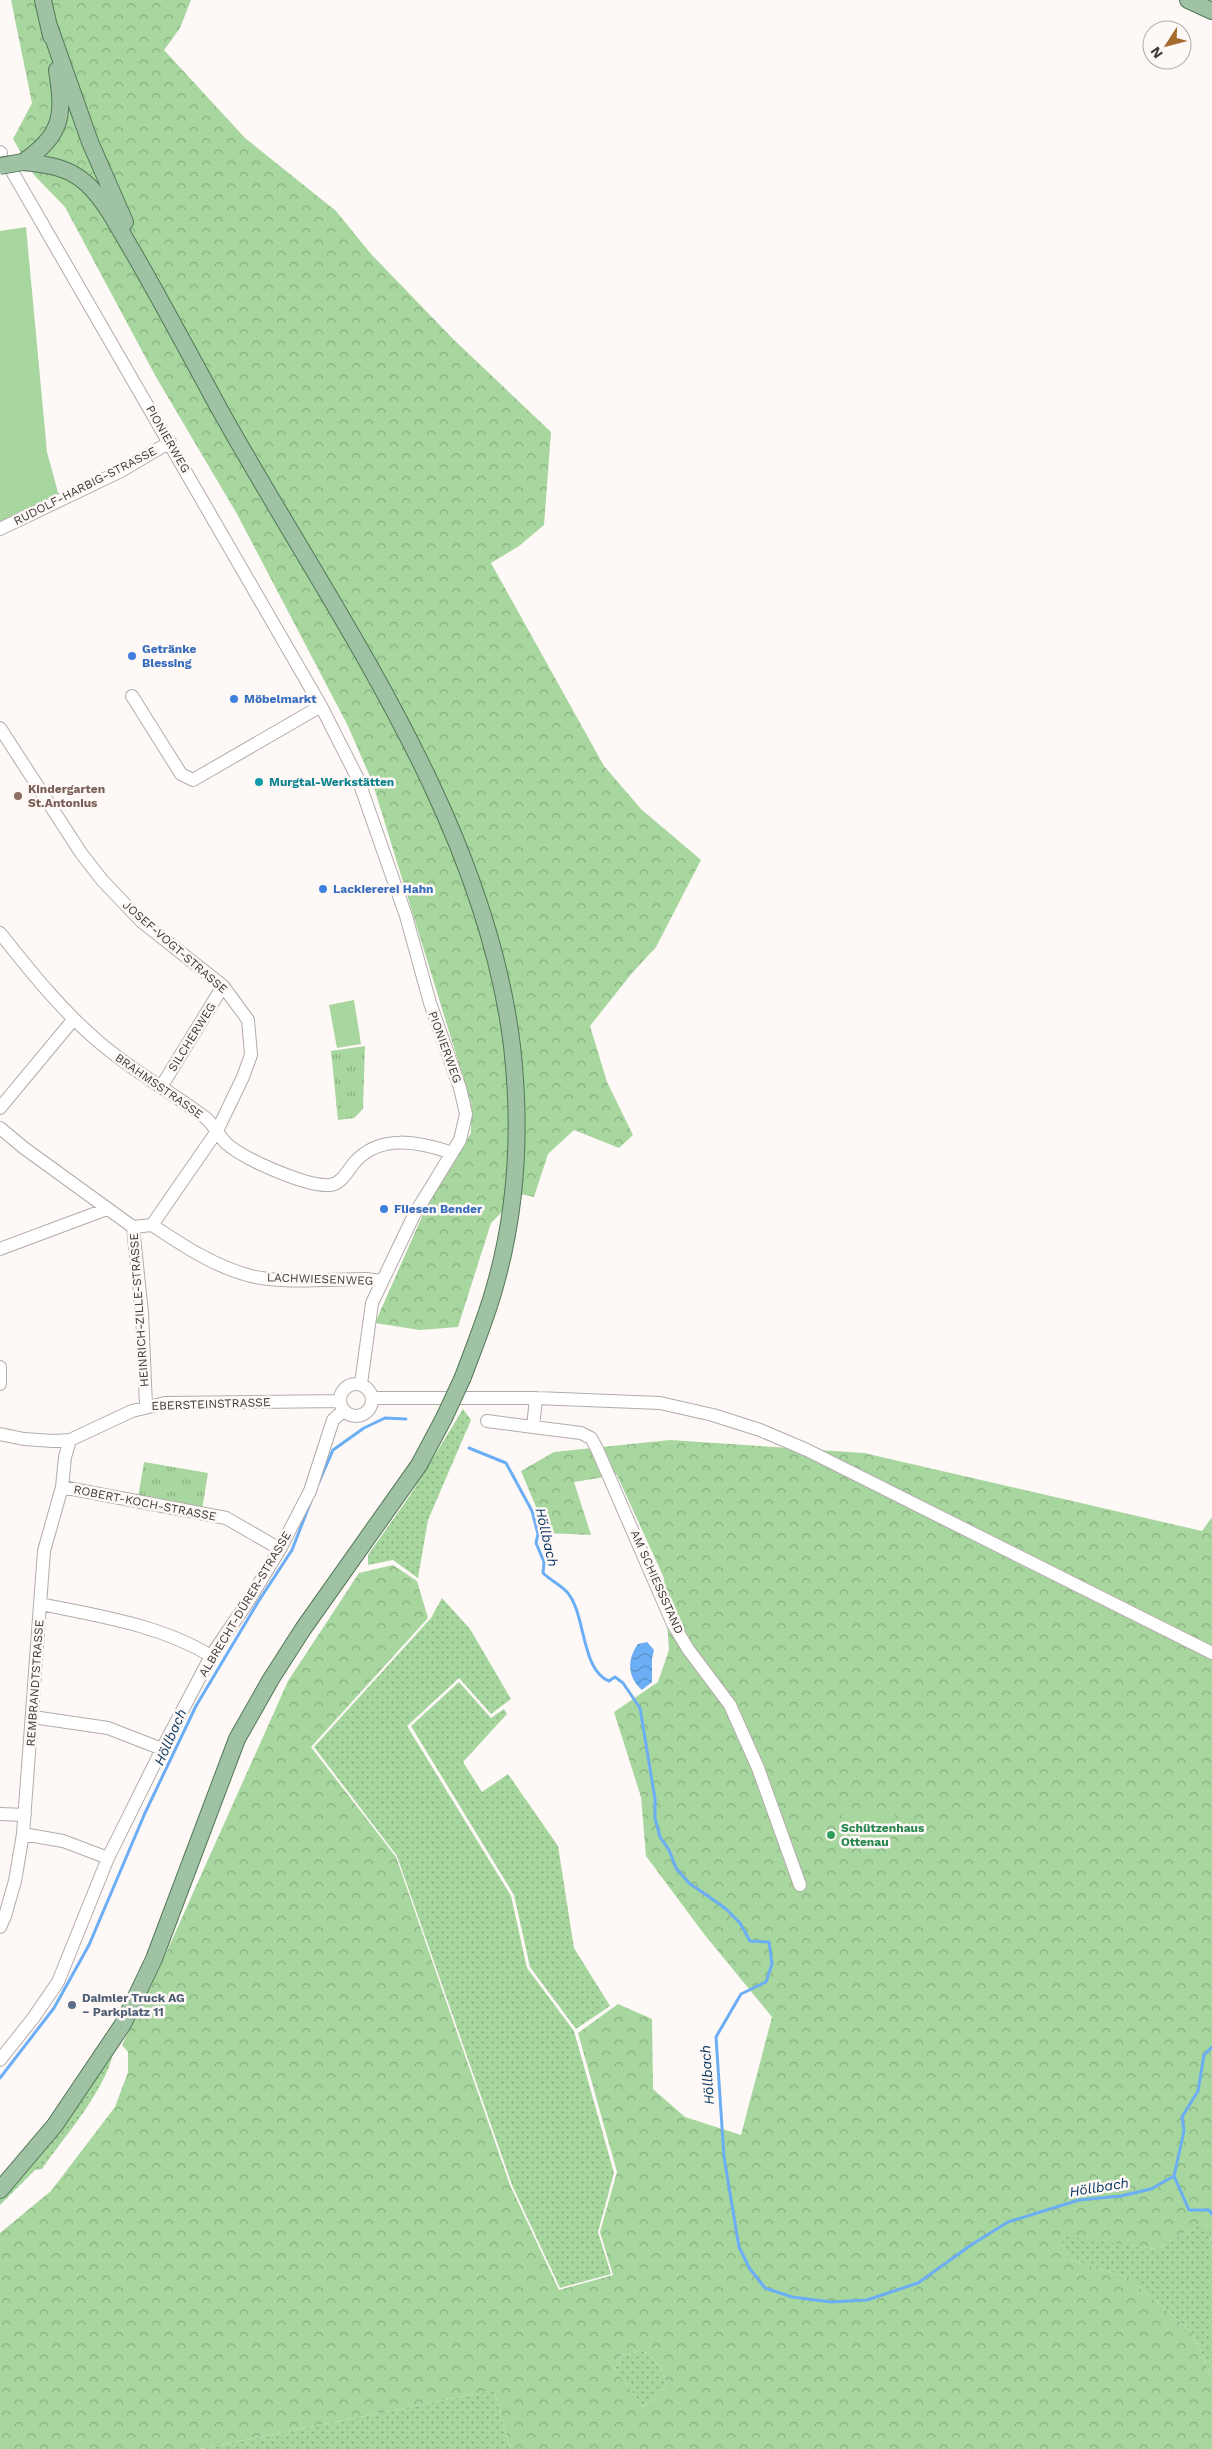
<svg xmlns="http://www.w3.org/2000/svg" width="1212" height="2449" font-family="'Work Sans',sans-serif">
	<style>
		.grass { fill: url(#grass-dots) }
		.forest { fill: url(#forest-crowns); fill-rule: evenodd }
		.park { fill: url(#park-tufts) }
		.garden { fill: #a7d69e }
		.water { fill: url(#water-waves) }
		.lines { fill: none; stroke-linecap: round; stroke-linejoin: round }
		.stream { stroke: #6baef5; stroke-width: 3 }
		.minor-casing { stroke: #b2acaa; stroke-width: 14 }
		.major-casing { stroke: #527857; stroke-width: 18 }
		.minor { stroke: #fff; stroke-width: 12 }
		.major { stroke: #9ec2a3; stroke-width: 16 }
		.major-bridge-casing { stroke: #527857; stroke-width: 18; stroke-linecap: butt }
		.major-bridge { stroke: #9ec2a3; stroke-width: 16 }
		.shop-dot { fill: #3f7fe0; stroke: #fef8f6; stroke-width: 2 }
		.culture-dot { fill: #0f9aa8; stroke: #fef8f6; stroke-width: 2 }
		.education-dot { fill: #8d6e63; stroke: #fef8f6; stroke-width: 2 }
		.leisure-dot { fill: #2e9e5b; stroke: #fef8f6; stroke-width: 2 }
		.service-dot { fill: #5c6f8a; stroke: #fef8f6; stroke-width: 2 }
		.labels { text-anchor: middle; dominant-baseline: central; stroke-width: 5; stroke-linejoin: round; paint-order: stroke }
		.street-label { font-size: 12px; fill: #3d3b3a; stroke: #fef8f6 }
		.shop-label { font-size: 12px; font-weight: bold; fill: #366cbe; stroke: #fef8f6; text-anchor: start }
		.culture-label { font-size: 12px; font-weight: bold; fill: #0d838f; stroke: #fef8f6; text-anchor: start }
		.education-label { font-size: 12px; font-weight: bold; fill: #785e54; stroke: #fef8f6; text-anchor: start }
		.leisure-label { font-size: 12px; font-weight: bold; fill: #27864d; stroke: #fef8f6; text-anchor: start }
		.service-label { font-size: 12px; font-weight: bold; fill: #4e5e75; stroke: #fef8f6; text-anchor: start }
		.water-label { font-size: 14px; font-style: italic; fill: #00315d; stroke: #fef8f6 }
	</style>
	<defs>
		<pattern id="grass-dots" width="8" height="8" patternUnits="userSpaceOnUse" patternTransform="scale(1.25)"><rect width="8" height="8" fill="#a7d69e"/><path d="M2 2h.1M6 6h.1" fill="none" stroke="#89af82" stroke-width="1.8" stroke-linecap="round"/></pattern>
		<pattern id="forest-crowns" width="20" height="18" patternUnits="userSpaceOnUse" patternTransform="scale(1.25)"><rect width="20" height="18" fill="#a7d69e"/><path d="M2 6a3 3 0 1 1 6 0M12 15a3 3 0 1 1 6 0" fill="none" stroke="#89af82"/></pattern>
		<pattern id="park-tufts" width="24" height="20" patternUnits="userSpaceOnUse" patternTransform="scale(1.25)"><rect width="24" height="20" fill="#a7d69e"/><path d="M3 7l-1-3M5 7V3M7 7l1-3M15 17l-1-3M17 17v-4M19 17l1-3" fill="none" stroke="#89af82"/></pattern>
		<pattern id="water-waves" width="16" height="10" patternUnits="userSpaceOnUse" patternTransform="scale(1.25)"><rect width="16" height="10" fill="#6baef5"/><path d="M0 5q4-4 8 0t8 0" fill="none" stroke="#598fc7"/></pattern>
	</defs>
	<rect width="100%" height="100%" fill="#fef8f6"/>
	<path class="grass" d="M463 1409 471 1420 428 1520 418 1578 393 1560 368 1565V1555L411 1494Z
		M442 1598 470 1629 511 1699 491 1714 459 1678 407 1726 511 1896 527 1968 574 2031 614 2173 598 2232 611 2274 560 2288 512 2185 397 1856 314 1747 431 1618Z
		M459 1682 491 1718 504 1709 507 1714 463 1762 482 1792 508 1774 558 1846 574 1948 610 2006 576 2029 530 1967 514 1895 411 1726Z
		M115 2044C110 2086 66 2134 42 2169L35 2170 0 2205V2214V2198Z
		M1204 2222 1212 2241V2377L1191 2331 1127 2277 1068 2259 1059 2234 1156 2249Z
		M642 2350C657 2360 663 2368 667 2386L656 2398 643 2407 614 2368 621 2362 618 2357Z
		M494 2390 510 2449H200Z"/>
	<path class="forest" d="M11 0H191L180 28 164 50 245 138 336 211 371 254 454 340 551 432 544 525 519 546 491 563 604 766 641 809 701 860 656 947 632 973 590 1026 607 1082 633 1135 619 1148 574 1130 548 1154 534 1197 520 1194 491 1223 458 1327 420 1330 375 1323 432 1194 471 1133V1103L372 781 347 724 237 514 156 377 65 207 34 175 13 139 32 103Z
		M670 1440 864 1453 1202 1531 1212 1517V2241L1204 2222 1156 2249 1060 2235 1068 2259 1127 2277 1191 2331 1212 2377V2449H510L494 2390 200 2449H0V2233L51 2191 115 2107 128 2072V2052L122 2045 159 1969 288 1681 359 1573 393 1565 417 1581 428 1618 311 1747 396 1857 510 2185 559 2290 613 2275 600 2232 617 2172 578 2033 618 2004 652 2019 653 2089 685 2117 741 2135 772 2017 704 1934 646 1856 641 1797 614 1712 658 1682 669 1650 664 1578 617 1475 574 1482 591 1535 547 1533 521 1471 554 1452ZM642 2350C657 2360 663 2368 667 2386L656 2398 643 2407 614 2368 621 2362 618 2357Z"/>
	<path class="park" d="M365 1046 363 1109 354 1118 338 1120 331 1051Z
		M144 1462 208 1473 202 1510 138 1498Z"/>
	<path class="garden" d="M26 227 47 452 59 496 0 526V231Z
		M354 1000 361 1044 337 1048 329 1005Z
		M843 1807 895 1813 893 1833 841 1828Z
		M841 1830 891 1835 890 1848 839 1842Z"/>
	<path class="water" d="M647 1642 654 1650 652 1659V1682L642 1690C627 1677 627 1659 638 1644Z"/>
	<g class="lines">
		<path class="stream" d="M469 1448 506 1463 532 1511 538 1534 536 1543 544 1562 543 1573C550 1580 561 1585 567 1592 586 1613 581 1671 609 1681L615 1677 623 1683 640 1708 655 1799V1818L660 1837 669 1850 676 1868 689 1883 725 1908 740 1923 750 1941 769 1942 772 1964 766 1982 741 1994 716 2037 724 2157 739 2247 750 2269 765 2288 792 2297 831 2302 867 2300 918 2283 971 2245 1008 2222 1079 2200 1121 2196 1151 2189 1174 2176 1189 2210H1209L1212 2214
			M319 1482 333 1450 364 1428 385 1418 406 1419
			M0 2078 54 2008 89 1945 145 1813 196 1706 258 1602 292 1550 311 1501
			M1174 2176 1184 2131 1182 2117 1198 2091 1204 2055 1212 2047"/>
		<defs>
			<path id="minor" d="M0 152 1 153
				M13 173 321 706 358 779 406 916 430 1003 460 1088 466 1114 460 1140 414 1215 372 1303 361 1384
				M0 529 121 471 170 442
				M132 696 181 774 193 780 321 706
				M0 728 81 853 102 880 141 921 223 986 248 1020 251 1055 243 1077 217 1131 152 1225 133 1227 142 1313 146 1406
				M0 933C31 972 61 1010 99 1042 132 1071 172 1092 207 1119 214 1126 219 1136 226 1143 243 1159 307 1187 330 1185 341 1184 347 1172 354 1163 380 1133 420 1142 452 1153
				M161 1087 223 986
				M0 1108 73 1020
				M0 1128 24 1148 133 1227
				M152 1225C182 1245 215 1267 251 1276 283 1284 332 1279 366 1279L382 1281
				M0 1249 107 1209
				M0 1367V1384
				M340 1400a16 16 0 1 1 32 0a16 16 0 1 1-32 0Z
				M372 1398H536L660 1403 713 1415 760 1430 807 1450 1212 1653
				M536 1398 533 1427 581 1433 591 1438 597 1449 673 1624 688 1649 730 1705 758 1768 800 1885
				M487 1421 533 1427
				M0 1434 24 1439 53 1441 70 1440 132 1411 165 1403 340 1401
				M62 1487 226 1518 280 1549
				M41 1604C98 1616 161 1625 211 1656
				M33 1717 108 1728 162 1749
				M0 1814 25 1815
				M23 1834 63 1841 108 1858
				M0 1927 5 1916 15 1881 23 1834 44 1551 62 1487 65 1457 70 1440
				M0 2060 34 2017 58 1982 108 1858 162 1749 211 1656 249 1600 280 1549 310 1491 333 1420 344 1410"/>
			<path id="major" d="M43 0 51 36
				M1188 0 1212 11
				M49 26 90 142 125 222
				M23 162C46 164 69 167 87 184 107 203 119 229 133 252 163 304 191 357 220 410 330 608 484 815 512 1046 521 1125 517 1209 495 1286 487 1316 474 1347 463 1377
				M23 162C63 135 64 115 57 70
				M0 2190 55 2125 123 2024 154 1959 237 1739 271 1679 303 1629 419 1465 444 1418"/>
		</defs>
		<use href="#minor" class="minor-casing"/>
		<use href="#major" class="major-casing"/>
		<use href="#minor" class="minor"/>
		<use href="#major" class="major"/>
		<defs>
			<path id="major-bridge" d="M0 166 23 162
				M444 1418 463 1377"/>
		</defs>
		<use href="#major-bridge" class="major-bridge-casing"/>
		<use href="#major-bridge" class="major-bridge"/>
	</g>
	<g class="shop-dot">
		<circle cx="132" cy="656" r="5"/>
		<circle cx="234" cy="699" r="5"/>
		<circle cx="323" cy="889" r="5"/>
		<circle cx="384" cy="1209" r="5"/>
	</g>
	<circle class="culture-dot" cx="259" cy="782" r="5"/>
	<circle class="education-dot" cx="18" cy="796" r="5"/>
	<circle class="leisure-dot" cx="831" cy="1835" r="5"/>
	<circle class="service-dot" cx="72" cy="2005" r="5"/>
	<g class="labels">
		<g class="street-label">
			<text transform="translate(168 439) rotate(60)">PIONIERWEG</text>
			<text transform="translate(85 486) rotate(-27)">RUDOLF-HARBIG-STRASSE</text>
			<text transform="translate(175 947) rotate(41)">JOSEF-VOGT-STRASSE</text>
			<text transform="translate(192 1037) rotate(-58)">SILCHERWEG</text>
			<text transform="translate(445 1047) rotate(70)">PIONIERWEG</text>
			<text transform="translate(159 1086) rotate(35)">BRAHMSSTRASSE</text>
			<text transform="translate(320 1279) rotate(2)">LACHWIESENWEG</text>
			<text transform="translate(139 1310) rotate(-94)">HEINRICH-ZILLE-STRASSE</text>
			<text transform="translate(211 1404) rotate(-2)">EBERSTEINSTRASSE</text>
			<text transform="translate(145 1503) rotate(11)">ROBERT-KOCH-STRASSE</text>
			<text transform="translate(657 1582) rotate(66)">AM SCHIESSSTAND</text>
			<text transform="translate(245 1604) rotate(-59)">ALBRECHT-DÜRER-STRASSE</text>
			<text transform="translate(35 1683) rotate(-86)">REMBRANDTSTRASSE</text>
		</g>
		<g class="shop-label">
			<text x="142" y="649">Getränke<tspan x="142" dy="14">Blessing</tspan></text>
			<text x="244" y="699">Möbelmarkt</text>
			<text x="333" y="889">Lackiererei Hahn</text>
			<text x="394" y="1209">Fliesen Bender</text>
		</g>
		<g class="culture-label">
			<text x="269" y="782">Murgtal-Werkstätten</text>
		</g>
		<g class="education-label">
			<text x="28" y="789">Kindergarten<tspan x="28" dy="14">St.Antonius</tspan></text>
		</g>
		<g class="leisure-label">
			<text x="841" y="1828">Schützenhaus<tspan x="841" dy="14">Ottenau</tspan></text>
		</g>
		<g class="service-label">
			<text x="82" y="1998">Daimler Truck AG<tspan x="82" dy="14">− Parkplatz 11</tspan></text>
		</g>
		<g class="water-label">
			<text transform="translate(547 1537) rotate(77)">Höllbach</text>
			<text transform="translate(170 1737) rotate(-66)">Höllbach</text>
			<text transform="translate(707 2075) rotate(-94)">Höllbach</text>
			<text transform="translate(1099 2187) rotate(-9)">Höllbach</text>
		</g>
	</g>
	<g transform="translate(1167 45) rotate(234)"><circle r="24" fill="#fef8f6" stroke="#b1acab"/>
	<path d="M0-4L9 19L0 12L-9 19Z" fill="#a76a2e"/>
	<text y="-8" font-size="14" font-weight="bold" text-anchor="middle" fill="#3d3b3a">N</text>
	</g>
</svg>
